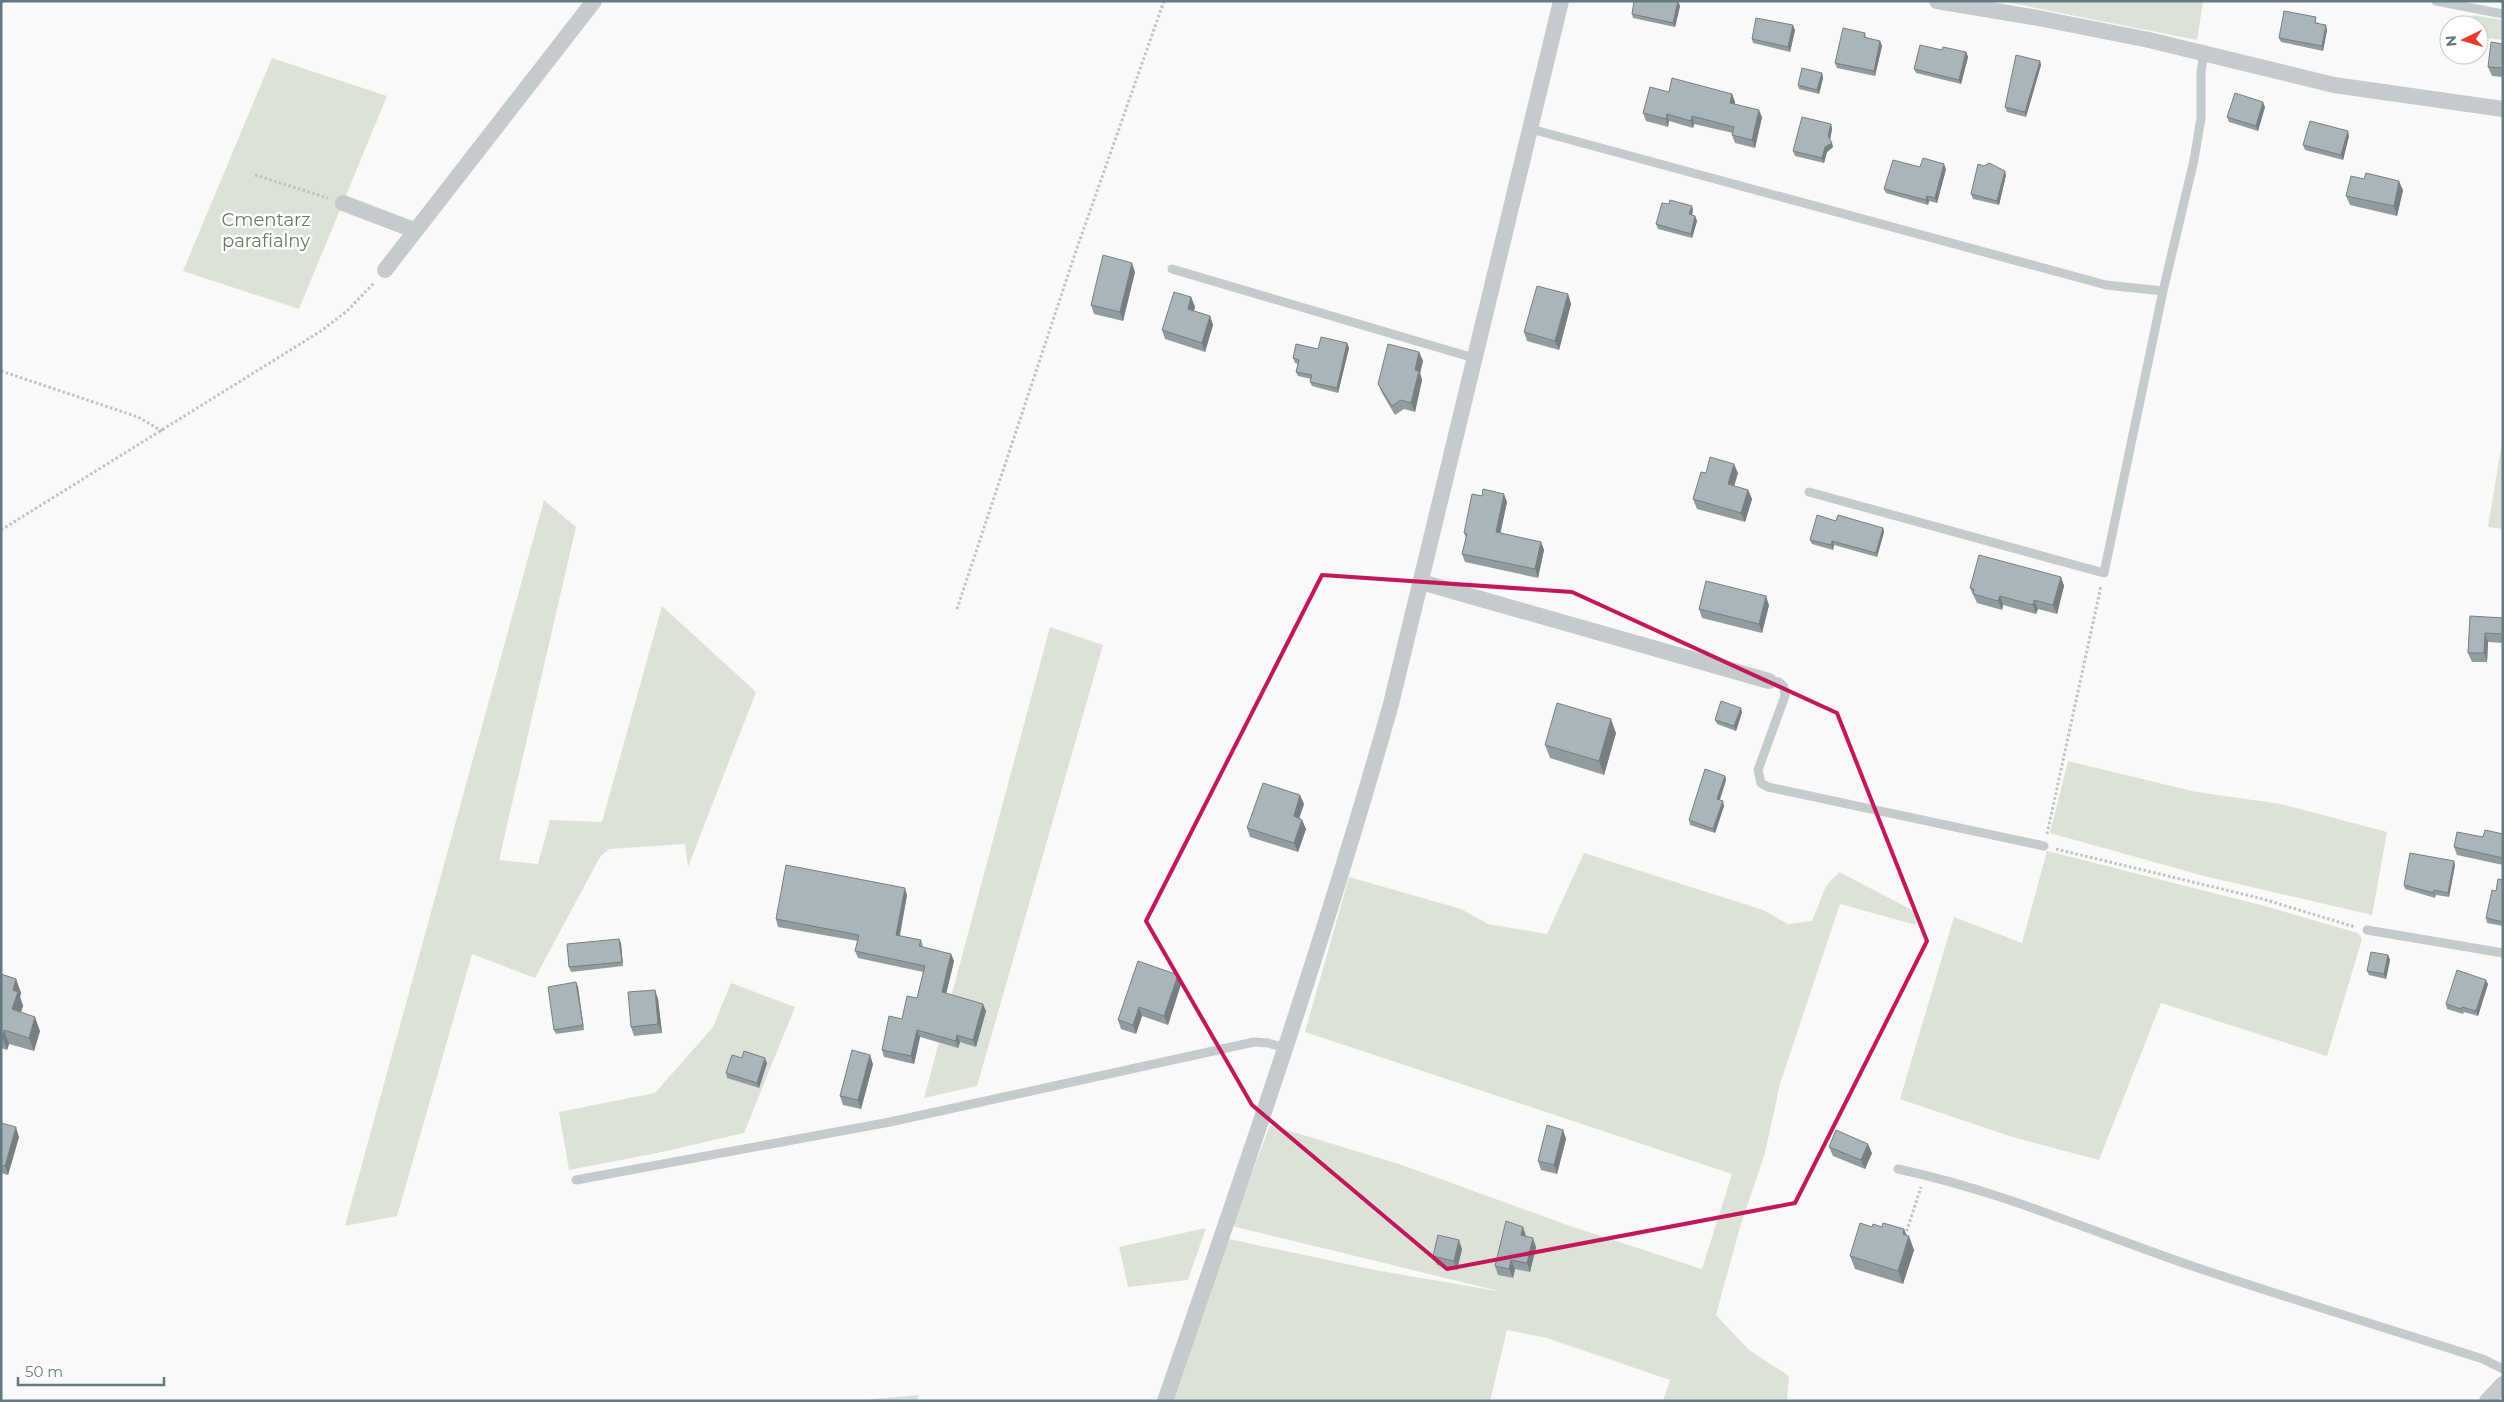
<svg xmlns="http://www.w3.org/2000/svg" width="2504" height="1402" font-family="Montserrat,sans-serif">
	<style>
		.green { fill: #dce2d8 }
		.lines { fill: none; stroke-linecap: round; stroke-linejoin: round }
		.path { stroke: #bfc2c4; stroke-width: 3; stroke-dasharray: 2.5 2.5; stroke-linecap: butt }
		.lane { stroke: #c5cacd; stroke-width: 9 }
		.street { stroke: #c5cacd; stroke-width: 16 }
		.wall { fill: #919c9f }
		.shaded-wall { fill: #767f82 }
		.building { fill: #a9b5b9; stroke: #767f82 }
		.marked { fill: none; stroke: #c2185b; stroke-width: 4; stroke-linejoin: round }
		.labels { text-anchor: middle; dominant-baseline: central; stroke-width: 5; stroke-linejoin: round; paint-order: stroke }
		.park-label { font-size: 18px; fill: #6a7a63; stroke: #fff }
	</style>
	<rect width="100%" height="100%" fill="#faf9f7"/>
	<path class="green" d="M2001 1H2203L2197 40Z
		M2473 15 2503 20V40L2479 37V25H2472Z
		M272 58 387 96 299 309 183 271Z
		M2503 436V529L2488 527Z
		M544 500 576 527 499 860 538 864 550 820 602 822 662 606 756 692 688 867 685 844 609 849 600 857 535 978 472 954 397 1216 345 1226Z
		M1050 627 1103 645 977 1086 924 1098Z
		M2068 761 2196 792 2281 804 2387 832 2372 915 2204 876 2050 833Z
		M2047 851 2261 905 2358 933 2362 939 2327 1056 2161 1003 2099 1160 2009 1136 1900 1099 1954 917 2022 943Z
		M1584 853 1763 910 1788 924 1812 921 1826 886 1839 872 1918 913 1916 925 1840 904 1780 1084 1765 1153 1740 1227 1716 1315 1749 1350 1789 1376 1787 1401H1663L1670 1380 1547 1338 1507 1330 1490 1401H1172L1229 1239 1375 1270 1503 1292 1232 1226 1270 1125 1402 1165 1573 1227 1702 1269 1732 1174 1305 1032 1349 877 1461 909 1488 924 1547 934Z
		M731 983 795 1007 744 1133 662 1152 569 1170 559 1112 655 1093 713 1027Z
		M1206 1228 1188 1280 1128 1287 1119 1247Z
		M919 1395 917 1401H851Z"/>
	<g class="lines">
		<path class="path" d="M255 175 328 198
			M1 371 138 417 162 431
			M1 530 321 331 347 311 375 282
			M957 609 1077 248 1164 1
			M2047 834 2101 586
			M2056 849 2263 899 2355 927
			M1905 1236 1921 1187"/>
		<path class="lane" d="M2436 1 2503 14
			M1531 129 2106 285 2163 291
			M1172 269 1474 358
			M1809 492 2104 573 2163 291 2194 160 2201 118V72L2204 52
			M1769 681 1779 682 1784 687 1785 696 1758 770 1761 783 1768 787 2044 846
			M2367 930 2503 953
			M1898 1169C2002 1191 2100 1235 2201 1269 2294 1300 2389 1329 2483 1359L2503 1369
			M576 1180 890 1122 1254 1042 1268 1043 1286 1048"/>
		<path class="street" d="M1937 1 2038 18 2149 40 2334 85 2503 109
			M343 203 414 230
			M385 270 594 1
			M1421 582 1769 681
			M1165 1401C1245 1170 1325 939 1391 704L1561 1
			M2487 1401 2503 1384"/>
	</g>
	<path class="wall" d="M1678 1 1680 6 1675 27 1633 18 1632 14Z
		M2318 22V24L2327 30 2323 51 2281 42 2279 38Z
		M1795 30 1790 52 1753 43 1752 39Z
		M1865 33 1866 38 1880 41 1882 46 1875 76 1837 68 1835 63Z
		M2503 44V77L2492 76 2488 67Z
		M1942 50 1966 52 1968 57 1961 84 1916 73 1914 69Z
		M2040 61 2041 65 2026 117 2007 112 2005 107Z
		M1822 73 1823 78 1819 94 1799 89 1798 85Z
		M1669 92 1732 94 1735 102 1734 104 1762 117 1755 148 1735 143 1732 135 1733 133 1694 124 1693 128 1669 121 1668 127 1646 121 1643 113Z
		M2265 107 2258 131 2229 122 2227 117Z
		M1831 124 1832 129 1830 139 1833 147 1827 152 1824 163 1795 156 1793 151Z
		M2349 136 2343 160 2305 150 2303 145Z
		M1920 167 1946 169 1937 203 1929 201 1928 205 1886 193 1884 189Z
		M2006 175 1999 205 1973 199 1971 194Z
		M2403 190 2397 216 2350 205 2346 196Z
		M1693 210 1692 215 1695 216 1697 221 1692 238 1658 229 1656 224Z
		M1135 272 1123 321 1094 314 1091 305Z
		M1568 294 1571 304 1559 350 1527 341 1524 332Z
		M1191 297 1195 307 1194 311 1210 316 1213 325 1205 352 1165 339 1162 330Z
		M1347 343 1349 348 1338 393 1312 386 1310 382 1311 379 1298 376 1296 372 1298 364 1295 363 1293 358 1318 349Z
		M1419 352 1423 361 1420 373 1422 380 1415 412 1404 409 1395 415 1382 393 1378 384Z
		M1706 473H1738L1734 486 1748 490 1752 499 1745 522 1697 509 1693 499Z
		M1507 502 1500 533 1541 542 1544 550 1538 578 1465 562 1462 554 1466 538 1464 533Z
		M1836 521 1883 528 1884 532 1877 557 1834 545 1833 550 1812 544 1810 540Z
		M2061 577 2064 586 2057 614 2038 609 2036 614 2003 605 2002 610 1977 603 1970 588Z
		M1769 605 1762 633 1702 618 1699 609Z
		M2470 616 2503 618V643L2488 642 2487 662H2472L2468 653Z
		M1742 712 1736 731 1717 724 1715 720Z
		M1616 733 1604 775 1550 758 1545 745Z
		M1725 776 1726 780 1720 800 1724 806 1715 833 1690 825 1689 820Z
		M1304 804 1299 818 1302 820 1306 829 1298 852 1250 837 1247 828Z
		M2503 834V865L2457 855 2454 847 2483 837Z
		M2455 865 2449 897 2436 895 2435 898 2405 889 2404 885Z
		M2503 880V926L2487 923 2486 918 2496 891Z
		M907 895 900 936 921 940 923 947 951 954 954 961 946 993 986 1011 976 1047 960 1042 958 1048 920 1037 914 1064 884 1057 882 1050 917 998 923 972 858 958 855 951 858 941 778 927 776 919Z
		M621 943 623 966 571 972 569 967Z
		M2388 955 2390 960 2386 979 2369 975 2367 971Z
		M1 974 16 979 21 993 20 997 23 1006 21 1012 40 1031 34 1051 9 1044 7 1050 1 1048Z
		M1178 975 1181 984 1168 1025 1142 1016 1136 1034 1121 1029 1118 1020Z
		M576 982 578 987 584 1030 556 1034 554 1030Z
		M2488 984 2478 1016 2464 1012 2463 1014 2447 1009 2446 1004Z
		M655 990 658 999 662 1033 634 1036 631 1027Z
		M742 1058 767 1063 759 1088 727 1078 726 1073Z
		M873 1064 861 1109 843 1105 840 1096Z
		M1 1123 19 1137 8 1175 1 1173Z
		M1563 1130 1566 1139 1557 1174 1541 1170 1538 1161Z
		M1829 1147 1872 1153 1865 1169 1833 1156Z
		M1872 1227H1882L1904 1229 1906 1235 1914 1250 1903 1284 1855 1269 1850 1256Z
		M1526 1236 1536 1247 1530 1272 1515 1269 1513 1278 1498 1275 1495 1266Z
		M1462 1249 1457 1270 1437 1265 1433 1256Z"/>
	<path class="shaded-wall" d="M1678 1 1680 6 1675 27 1673 23Z
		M1793 25 1795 30 1790 52 1788 47Z
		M2326 25 2327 30 2323 51 2322 46Z
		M1880 41 1882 46 1875 76 1874 71Z
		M1966 52 1968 57 1961 84 1959 80Z
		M2040 61 2041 65 2026 117 2025 112Z
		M1822 73 1823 78 1819 94 1817 90Z
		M1732 94 1735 102 1733 111 1730 103Z
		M2263 102 2265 107 2258 131 2256 126Z
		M1759 110 1762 117 1755 148 1752 140Z
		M1667 114 1669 121 1668 127 1666 119Z
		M1692 116 1694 124 1693 128 1691 121Z
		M1831 124 1832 129 1830 140 1828 136Z
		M2348 131 2349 136 2343 160 2341 155Z
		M1832 143 1833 147 1827 152 1824 163 1822 158 1825 147Z
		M1944 164 1946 169 1937 203 1935 198Z
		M2005 171 2006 175 1999 205 1997 201Z
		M2399 181 2403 190 2397 216 2394 206Z
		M1927 196 1929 201 1928 205 1926 200Z
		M1692 206 1693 210 1691 219 1689 214Z
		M1695 216 1697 221 1692 238 1691 234Z
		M1132 263 1135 272 1123 321 1120 312Z
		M1568 294 1571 304 1559 350 1555 341Z
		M1191 297 1195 307 1191 318 1188 309Z
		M1210 316 1213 325 1205 352 1202 343Z
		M1347 343 1349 348 1338 393 1337 388Z
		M1419 352 1423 361 1420 373 1422 380 1415 412 1411 403 1415 370Z
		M1734 464 1738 473 1732 493 1728 484Z
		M1748 490 1752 499 1745 522 1741 513Z
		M1504 494 1507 502 1499 540 1496 532Z
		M1883 528 1884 532 1877 557 1876 553Z
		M1832 541 1834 545 1833 550 1831 545Z
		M1541 542 1544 550 1538 578 1535 569Z
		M2061 577 2064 586 2057 614 2053 605Z
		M1766 596 1769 605 1762 633 1759 624Z
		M2000 596 2003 605 2002 610 1998 601Z
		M2034 600 2038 609 2036 614 2033 605Z
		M2485 633 2488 642 2487 662 2484 653Z
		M1741 708 1742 712 1736 731 1734 726Z
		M1611 719 1616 733 1604 775 1599 761Z
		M1725 776 1726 780 1718 804 1717 799Z
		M1300 795 1304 804 1297 825 1294 816Z
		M1723 801 1724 806 1715 833 1713 829Z
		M1302 820 1306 829 1298 852 1294 843Z
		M2454 861 2455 865 2449 897 2448 893Z
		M905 888 907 895 898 942 896 935Z
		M619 939 621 943 623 966 622 962Z
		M951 954 954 961 945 999 942 992Z
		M2388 955 2390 960 2386 979 2384 974Z
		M1178 975 1181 984 1168 1025 1164 1016Z
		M16 979 21 993 20 997 23 1006 17 1023 12 1009 13 990Z
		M2486 980 2488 984 2478 1016 2476 1011Z
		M576 982 578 987 584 1030 583 1025Z
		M655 990 658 999 662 1033 658 1024Z
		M983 1004 986 1011 976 1047 973 1040Z
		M1139 1007 1142 1016 1136 1034 1133 1025Z
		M35 1017 40 1031 34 1051 29 1038Z
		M4 1030 9 1044 7 1050 2 1037Z
		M917 1030 920 1037 914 1064 911 1056Z
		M957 1035 960 1042 958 1048 956 1041Z
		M870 1055 873 1064 861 1109 858 1100Z
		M765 1058 767 1063 759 1088 757 1083Z
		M16 1127 19 1137 8 1175 5 1166Z
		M1563 1130 1566 1139 1557 1174 1554 1165Z
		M1868 1144 1872 1153 1865 1169 1861 1160Z
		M1523 1227 1526 1236 1521 1235Z
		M1904 1229 1908 1240 1909 1236 1914 1250 1903 1284 1898 1271 1903 1234Z
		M1533 1238 1536 1247 1530 1272 1527 1263Z
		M1459 1240 1462 1249 1457 1270 1454 1261Z
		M1511 1260 1515 1269 1513 1278 1509 1269Z"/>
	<path class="building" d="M1634 1H1678L1673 23 1632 14Z
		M2284 11 2316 17 2315 23 2326 25 2322 46 2279 38Z
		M1756 18 1793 25 1788 47 1752 39Z
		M1843 28 1865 33 1864 37 1880 41 1874 71 1835 63Z
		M2491 42 2503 44V68L2488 67Z
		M1920 45 1942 50 1943 47 1966 52 1959 80 1914 69Z
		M2016 55 2040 61 2025 112 2005 107Z
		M1802 68 1822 73 1817 90 1798 85Z
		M1672 78 1732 94 1730 103 1759 110 1752 140 1732 135 1734 127 1692 116 1691 121 1667 114 1666 119 1643 113 1650 87 1669 92Z
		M2235 93 2263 102 2256 126 2227 117Z
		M1802 117 1831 124 1828 136 1832 143 1825 147 1822 158 1793 151Z
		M2310 121 2348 131 2341 155 2303 145Z
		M1923 158 1944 164 1935 198 1927 196 1926 200 1884 189 1893 160 1920 167Z
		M1989 163 2005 171 1997 201 1971 194 1978 164 1984 166Z
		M2366 173 2399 181 2394 206 2346 196 2351 176 2364 179Z
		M1670 200 1692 206 1689 214 1695 216 1691 234 1656 224 1662 203 1669 204Z
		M1103 255 1132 263 1120 312 1091 305Z
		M1537 286 1568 294 1555 341 1524 332Z
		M1174 292 1191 297 1188 309 1210 316 1202 343 1162 330Z
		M1321 337 1347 343 1337 388 1310 382 1312 375 1296 372 1299 360 1293 358 1296 344 1318 349Z
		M1388 344 1419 352 1415 370 1419 371 1411 403 1401 400 1392 406 1378 384Z
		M1710 457 1734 464 1728 484 1748 490 1741 513 1693 499 1701 472 1706 473Z
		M1483 489 1504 494 1496 532 1541 542 1535 569 1462 554 1467 534 1464 533 1472 494 1482 496Z
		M1817 515 1836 521 1838 515 1883 528 1876 553 1832 541 1831 545 1810 540Z
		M1979 555 2061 577 2053 605 2034 600 2033 605 2000 596 1998 601 1973 594 1974 589 1970 588Z
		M1706 581 1766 596 1759 624 1699 609Z
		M2470 616 2503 618V634L2485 633 2484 653H2468Z
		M1721 701 1741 708 1734 726 1715 720Z
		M1557 703 1611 719 1599 761 1545 745Z
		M1705 769 1725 776 1717 799 1723 801 1713 829 1689 820Z
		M1263 783 1300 795 1294 816 1302 820 1294 843 1247 828Z
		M2485 830 2503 834V858L2454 847 2457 832 2483 837Z
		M2410 853 2454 861 2448 893 2434 890V893L2404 885Z
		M786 865 905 888 896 935 921 940 919 946 951 954 942 992 983 1004 973 1040 957 1035 956 1041 917 1030 911 1056 882 1050 889 1016 902 1019 907 996 917 998 925 966 855 951 859 935 776 919Z
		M2498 879 2503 880V922L2486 918 2492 890 2496 891Z
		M619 939 622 962 569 967 567 944Z
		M2371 952 2388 955 2384 974 2367 971Z
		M1138 961 1178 975 1164 1016 1139 1007 1133 1025 1118 1020Z
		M2457 970 2486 980 2476 1011 2462 1007 2461 1009 2446 1004Z
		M1 974 16 979 13 990 18 992 12 1009 35 1017 29 1038 4 1030 2 1037 1 1036Z
		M576 982 583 1025 554 1030 548 987Z
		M655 990 658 1024 631 1027 628 992Z
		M852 1050 870 1055 858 1100 840 1096Z
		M744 1051 765 1058 757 1083 726 1073 732 1055 742 1058Z
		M1 1123 16 1127 5 1166 1 1165Z
		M1547 1125 1563 1130 1554 1165 1538 1161Z
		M1836 1130 1868 1144 1861 1160 1829 1147Z
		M1506 1221 1523 1227 1521 1235 1533 1238 1527 1263 1511 1260 1509 1269 1495 1266Z
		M1860 1223 1872 1227 1873 1224 1882 1227 1883 1223 1904 1229 1903 1234 1909 1236 1898 1271 1850 1256Z
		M1438 1235 1459 1240 1454 1261 1433 1256Z"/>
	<path class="marked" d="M1322 575 1572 592 1837 713 1927 941 1795 1203 1447 1269 1252 1105 1146 921Z"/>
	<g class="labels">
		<g class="park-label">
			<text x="266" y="220">Cmentarz<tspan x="266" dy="21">parafialny</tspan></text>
		</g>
	</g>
	<rect width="2504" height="1402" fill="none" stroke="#647a83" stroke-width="5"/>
	<g transform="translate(2464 40) rotate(265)"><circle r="24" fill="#ffffff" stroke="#c1cacd"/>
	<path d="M0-4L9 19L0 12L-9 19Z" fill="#e93b28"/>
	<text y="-8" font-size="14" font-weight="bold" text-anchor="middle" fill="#647a83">N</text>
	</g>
	<path d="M18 1377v8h146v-8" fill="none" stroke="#647a83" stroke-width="2.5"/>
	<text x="25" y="1377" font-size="15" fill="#647a83" stroke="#ffffff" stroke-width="4" paint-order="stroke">50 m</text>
</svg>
